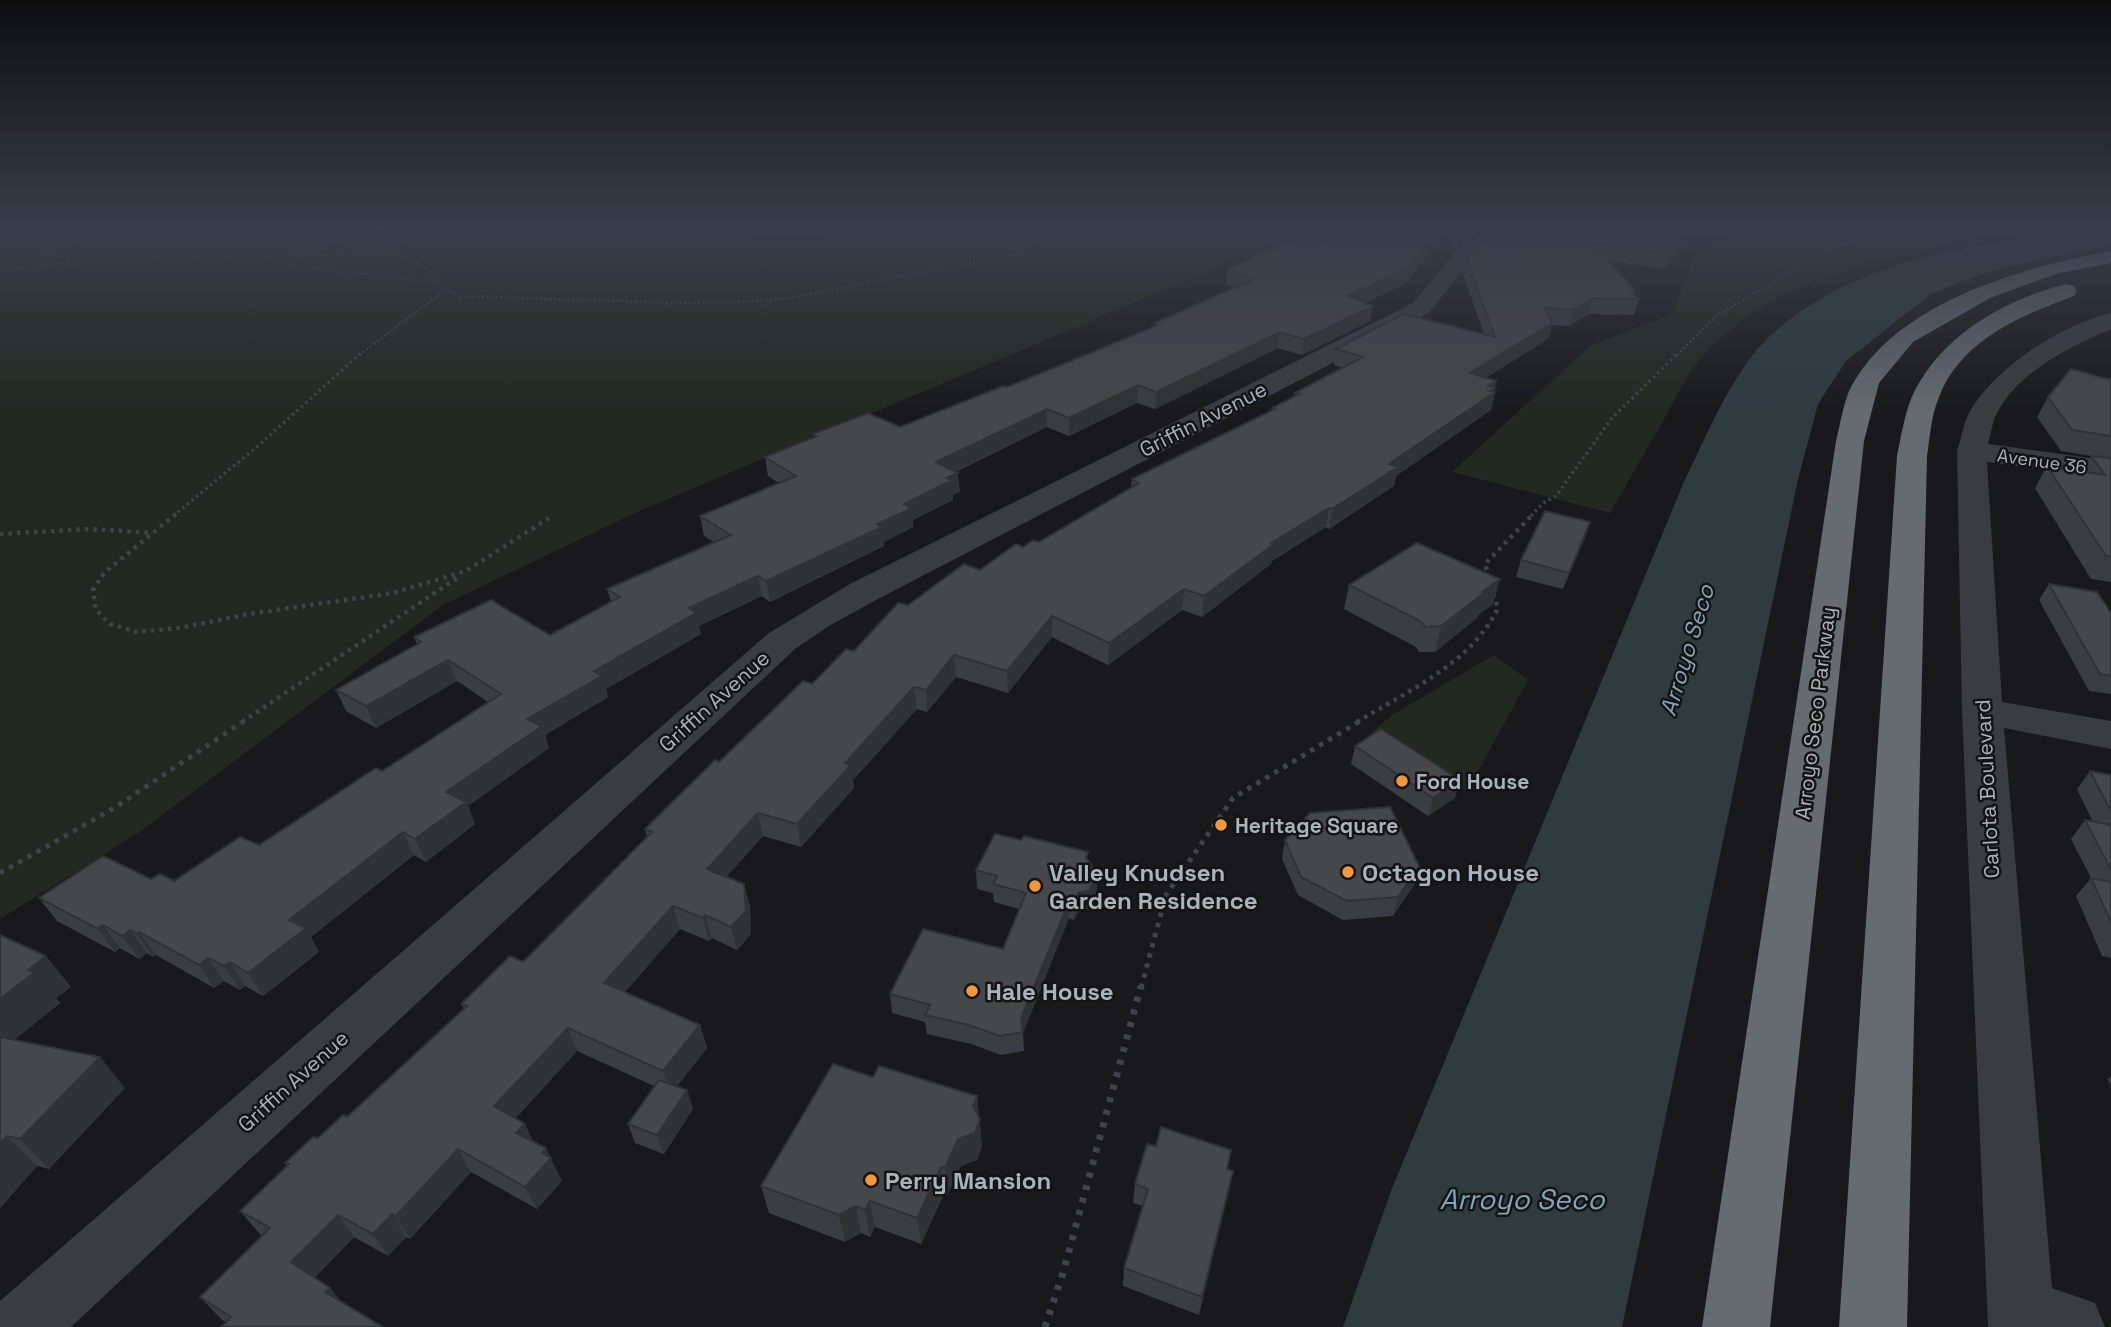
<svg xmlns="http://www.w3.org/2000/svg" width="2111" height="1327" font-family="'Space Grotesk',sans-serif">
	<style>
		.green { fill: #212921 }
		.water { fill: #2f3b3f }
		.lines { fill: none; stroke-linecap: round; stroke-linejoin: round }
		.path-far4 { stroke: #404347; stroke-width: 2.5; stroke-dasharray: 2 2.5; stroke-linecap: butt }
		.path-far3 { stroke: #404347; stroke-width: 3.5; stroke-dasharray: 2.5 3.5; stroke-linecap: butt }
		.path-far2 { stroke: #404347; stroke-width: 4.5; stroke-dasharray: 3.5 5; stroke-linecap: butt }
		.path-far1 { stroke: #404347; stroke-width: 5; stroke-dasharray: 4.5 6; stroke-linecap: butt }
		.path { stroke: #404347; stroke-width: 7; stroke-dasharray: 5 8; stroke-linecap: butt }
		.minor { fill: #3a3c40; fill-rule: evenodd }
		.highway { fill: #666b71; fill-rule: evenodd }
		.wall { fill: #3c3d40 }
		.shaded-wall { fill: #313234 }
		.building { fill: #46474b; stroke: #313234; stroke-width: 2 }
		.poi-dot { fill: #f0993c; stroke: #141416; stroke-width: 2.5 }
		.labels { text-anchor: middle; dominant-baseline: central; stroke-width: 5; stroke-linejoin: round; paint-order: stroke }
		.far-street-label { font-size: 18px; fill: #acb2bb; stroke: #141416 }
		.street-label { font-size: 21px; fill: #acb2bb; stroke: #141416 }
		.poi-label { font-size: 21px; font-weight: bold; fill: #acb2bb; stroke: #141416; text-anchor: start }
		.water-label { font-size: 23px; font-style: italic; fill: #84a5b5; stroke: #141416 }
		.near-poi-label { font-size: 24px; font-weight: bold; fill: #acb2bb; stroke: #141416; text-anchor: start }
		.near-water-label { font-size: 28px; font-style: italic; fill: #84a5b5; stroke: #141416 }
	</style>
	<rect width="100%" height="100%" fill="#19191b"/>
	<path class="green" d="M0 228H704L784 242 872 228H1359L1319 247 1279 242 637 512 443 605 138 833 0 919Z
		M1737 228H2065C1944 243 1769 264 1692 370 1682 384 1674 401 1666 416 1647 448 1629 481 1610 513L1452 472 1591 345 1673 314 1694 255Z
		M1494 655 1528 680 1467 791 1371 733 1392 715Z"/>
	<path class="water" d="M2087 228H2111V245L2018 264 1972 277 1931 294 1846 361 1818 404 1798 479 1622 1327H1343L1391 1191 1683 484C1705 439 1732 372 1769 337 1853 258 1978 245 2087 228Z"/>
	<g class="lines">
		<path class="path-far4" d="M389 250 421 264 445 289 460 296 674 303 744 302 791 298 1012 255 1030 248 1051 228
			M292 257 389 250 435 228
			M281 258 282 264 436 283
			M0 266 54 251 104 228
			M0 270 125 258H281L382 228
			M359 355 444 291
			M1677 355 1716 316 1827 251 1867 234 1897 228"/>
		<path class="path-far3" d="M173 516 258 446 361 353
			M1531 516 1543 503 1556 496 1612 418 1678 353"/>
		<path class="path-far2" d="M176 514 104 573 93 590 96 610 110 624 136 632 179 628 249 614 393 593 466 571 552 516
			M0 534 90 529 153 533
			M1489 578 1485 564 1533 514
			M242 722 460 576
			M1357 722C1406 692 1472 663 1498 608L1493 593"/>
		<path class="path-far1" d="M0 873 114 808 244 721
			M1141 988 1166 895 1233 798 1360 721"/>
		<path class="path" d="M1045 1327 1063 1273 1141 986"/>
		<path class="minor" d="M1493 228H1518L1476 253 1429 313 876 600 829 626 795 649 71 1327H0V1301L769 633 850 584 1413 303 1462 245Z
			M2111 313V329C2070 347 2019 371 1997 413 1992 422 1991 434 1988 444L2111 461V479L1987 462 2002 702 2111 721V749L2004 728 2052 1288 2095 1303 2105 1327H1988L1962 711 1957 451C1961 439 1963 426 1968 415 1993 368 2061 325 2111 313Z"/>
		<path class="highway" d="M2111 251V263L2059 273 1990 298 1913 342 1879 383 1864 441 1770 1327H1702L1836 441C1841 422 1844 396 1855 380 1903 300 2025 267 2111 251Z
			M2066 284 2074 286 2077 291 2074 296C2020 316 1961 340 1939 397 1931 416 1930 437 1927 456L1907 1327H1839L1897 456C1901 437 1904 417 1911 399 1938 337 2003 300 2066 284Z"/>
	</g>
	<path class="wall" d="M1356 228H1487L1461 243 1454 250 1447 231 1405 284 1365 303 1370 321 1302 355 1278 348 1155 409 1137 403 1069 436 1047 427 956 472 960 492 953 495V500L913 520V527L884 542V546L770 602 762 596 699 626 701 634 606 689 608 697 545 735 549 748 468 806 475 824 426 862 414 855 311 937 319 952 263 996 245 986 240 990 224 981 214 988 156 955 153 957 147 953 139 959 120 948 115 952 57 921 39 898 151 879 174 881 259 845 382 771 488 702 457 681 376 728 346 711 336 690 417 644 414 637 550 635 611 602 607 589 714 542 704 536 700 516 779 483 768 476 765 457 814 438 813 434 900 427 1007 387 1155 326V323L1235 288 1226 284 1228 269 1327 241Z
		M1502 228H1690L1670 264 1664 269 1607 260 1635 290 1634 294 1639 299 1634 315 1589 314 1569 326 1552 325 1548 339 1486 378 1496 381 1494 392H1495L1491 410 1396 476 1394 486 1329 529 1326 527 1272 561 1271 564 1202 617 1182 610 1108 665 1052 637 1008 693 956 677 927 712 917 709 853 780 854 788 801 847 763 836 727 876 744 884 750 907 751 934 737 950 712 938 709 941 680 929 625 992 700 1025 707 1048 677 1086 687 1090 693 1109 664 1154 635 1143 628 1124 654 1086 577 1051 516 1118 557 1171 562 1181 537 1209 471 1172 410 1239 406 1237 388 1256 354 1237 315 1277 330 1288 341 1301 226 1322 221 1319 200 1297 262 1236 259 1233 240 1211 287 1166 285 1163 347 1117 464 1009 461 1004 523 962 647 837 645 829 719 762 812 684 908 605 980 570 1023 547 1039 542 1131 487 1132 479 1272 411V408L1295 397V393L1342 368 1334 365 1336 349 1484 334 1463 274 1466 259Z
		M2103 378 2111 379V582L2091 579 2035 488 2047 466 2082 471 2091 456 2061 451 2037 417 2048 397Z
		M1590 522 1585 538 1563 589 1516 577 1521 560Z
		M1500 579 1493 604 1478 615 1477 618 1435 652H1419L1416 647 1344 609 1349 585Z
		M2049 584 2111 613V694L2089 691 2039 600Z
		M1355 746 1455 798 1428 816 1351 764Z
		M2090 771 2111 775V958L2102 956 2076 896 2091 878 2071 839 2085 820 2093 822 2077 789Z
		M1021 840 1088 852 1087 859 1097 892 1089 908 1078 912 1074 920 1069 918 1023 1033 1024 1051 1001 1055 971 1044 927 1034 925 1022 892 1013 890 994 1003 949 1019 909 994 902 993 893 977 889 976 870Z
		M1285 840 1419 866 1414 885 1393 916 1343 920 1298 895 1282 859Z
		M0 935 46 956 71 987 56 998 60 1003 14 1040 125 1088 49 1169 37 1166 0 1208Z
		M2111 1076V1087L2108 1079Z
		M873 1077 977 1096 982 1146 977 1160 961 1166 947 1195 944 1194 921 1244 875 1227 870 1237 861 1233 845 1242 769 1213 761 1186Z
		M1228 1170 1233 1171 1229 1189 1199 1315 1123 1286 1124 1268 1143 1206 1133 1203 1135 1184Z"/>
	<path class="shaded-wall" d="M1441 228H1448L1447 231 1405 284 1345 312 1348 296Z
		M1464 228H1487L1461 243 1454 250 1457 236Z
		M1687 228H1690L1689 232 1670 264 1664 269 1669 254Z
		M1593 298 1589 314 1569 326 1573 310Z
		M1373 306 1370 321 1302 355 1304 339Z
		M1552 323 1548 339 1466 390 1470 373Z
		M1280 332 1278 348 1155 409 1156 392Z
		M1496 381 1493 393 1495 392 1491 410 1396 476 1394 486 1329 529 1332 509 1488 386Z
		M1138 385 1137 403 1069 436V418Z
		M1047 409V427L937 481 936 462Z
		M958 473 960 492 953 495V500L913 520V527L884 542V546L770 602 766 581 877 524 904 504 947 478Z
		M1329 508 1326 527 1272 561 1271 564 1202 617 1204 596 1271 543Z
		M1590 522 1585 538 1563 589 1569 573Z
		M758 576 762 596 699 626 701 634 606 689 608 697 545 735 549 748 468 806 475 824 426 862 415 839 446 792 527 719 594 671 689 608Z
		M1500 579 1493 604 1478 615 1477 618 1435 652 1441 626 1482 592Z
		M1184 589 1182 610 1108 665 1109 643Z
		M1052 616V637L1008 693 1007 671Z
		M954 655 956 677 927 712 926 690Z
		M448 660 457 681 376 728 366 706Z
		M914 687 917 709 853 780 854 788 801 847 797 824 845 763Z
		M1460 780 1455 798 1428 816 1433 798Z
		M758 813 763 836 713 892 707 869Z
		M403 832 414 855 311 937 319 952 263 996 248 973 289 920Z
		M1419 866 1414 885 1393 916 1398 897Z
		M1097 874V892L1089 908 1078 912 1074 920 1075 901 1078 893Z
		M744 884 750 907 751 934 737 950 731 927Z
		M1070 899 1069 918 1023 1033 1021 1018Z
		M673 906 680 929 612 1006 604 983Z
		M705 915 712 938 709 941 703 918Z
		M103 925 120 948 115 952 98 929Z
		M130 930 147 953 139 959 122 936Z
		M139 932 156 955 153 957 137 934Z
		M46 956 71 987 56 998 60 1003 0 1051V999L28 970Z
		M208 958 224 981 214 988 199 965Z
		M230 962 245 986 240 990 224 966Z
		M700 1025 707 1048 671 1094 663 1071Z
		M568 1028 577 1051 506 1129 494 1106Z
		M100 1057 125 1088 49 1169 20 1139Z
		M687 1090 693 1109 664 1154 657 1135Z
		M977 1096 982 1146 977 1160 961 1166 947 1195 945 1168Z
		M525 1124 536 1147 516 1133Z
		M7 1136 37 1166 0 1208V1144Z
		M546 1148 562 1181 537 1209 525 1187 542 1153Z
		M458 1149 471 1172 410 1239 395 1217Z
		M941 1167 944 1194 921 1244 917 1218Z
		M1233 1171 1229 1189 1199 1315 1202 1297Z
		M870 1201 875 1227 870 1237 865 1210Z
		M856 1206 861 1233 845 1242 839 1215Z
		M392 1214 406 1237 388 1256 373 1234Z
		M338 1215 354 1237 309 1284 291 1262Z
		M330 1288 347 1309 325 1292Z"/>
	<path class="building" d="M1356 228H1441L1407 269 1348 296 1373 306 1304 339 1280 332 1156 392 1138 385 1069 418 1047 409 936 462 958 473 947 478 952 480 904 504 912 508 877 524 882 527 766 581 758 576 689 608 696 613 594 671 602 676 527 719 542 726 446 792 466 802 415 839 403 832 289 920 306 928 248 973 230 962 224 966 208 958 199 965 139 932 137 934 130 930 122 936 103 925 98 929 39 898 103 856 151 879 160 874 174 881 240 837 259 845 376 768 382 771 501 694 448 660 366 706 336 690 421 642 414 637 491 600 550 635 620 597 607 589 731 535 700 516 796 476 765 457 817 436 813 434 868 413 900 427 1003 386 1007 387 1159 325 1155 323 1254 279 1228 269 1301 235 1327 241Z
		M1454 228H1464L1457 236Z
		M1502 228H1687L1675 249 1669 254 1591 242 1635 290H1630L1639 299 1593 298 1573 310 1545 308 1552 323 1470 373 1496 381 1488 386 1495 388 1490 391 1495 392 1389 464 1398 467 1332 509 1329 508 1271 543 1274 544 1204 596 1184 589 1109 643 1052 616 1007 671 954 655 926 690 914 687 845 763 851 765 797 824 758 813 707 869 744 884 746 911 731 927 705 915 703 918 673 906 604 983 700 1025 663 1071 568 1028 494 1106 525 1124 516 1133 546 1148 542 1153 551 1158 525 1187 458 1149 395 1217 392 1214 373 1234 338 1215 291 1262 330 1288 325 1292 383 1327H221L231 1317 200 1297 270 1228 240 1211 289 1164 285 1163 313 1137 318 1138 343 1115 347 1117 467 1006 461 1004 510 956 523 962 652 832 645 829 715 760 719 762 803 681 812 684 846 649 854 651 898 603 908 605 964 564 980 570 1016 544 1023 547 1033 540 1039 542 1139 483 1132 479 1275 409 1272 408 1299 394 1295 393 1363 357 1336 349 1404 314 1495 337 1466 259 1481 241Z
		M2071 369 2103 378 2111 379V436L2072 430 2048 397Z
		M2091 456 2111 458V557L2106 556 2047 466 2105 475Z
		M1545 511 1590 522 1569 573 1521 560Z
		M1417 543 1500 579 1482 592 1484 593 1441 626 1425 627 1422 622 1349 585Z
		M2049 584 2097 592 2111 613V676L2100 674Z
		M1381 729 1460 780 1433 798 1355 746Z
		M2090 771 2111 775V811Z
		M1390 807 1419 866 1398 897 1347 901 1301 877 1285 840 1310 813Z
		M2085 820 2111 825V870Z
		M995 834 1021 840 1024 836 1088 852 1086 857 1097 874 1090 890 1078 893 1075 901 1070 899 1021 1018 1023 1032 1000 1036 969 1025 925 1015 930 1005 890 994 923 929 1003 949 1026 893 993 884 997 876 976 870Z
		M2091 878 2111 882V922Z
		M0 935 46 956 28 970 35 972 0 999Z
		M0 1037 100 1057 20 1139 7 1136 0 1144Z
		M833 1064 873 1077 879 1066 977 1096 973 1106 980 1119 975 1133 958 1139 945 1168 941 1167 917 1218 870 1201 865 1210 856 1206 839 1215 761 1186Z
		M659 1080 687 1090 657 1135 628 1124Z
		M1161 1127 1231 1150 1227 1169 1233 1171 1202 1297 1124 1268 1148 1189 1135 1184 1147 1144 1156 1146Z"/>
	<linearGradient id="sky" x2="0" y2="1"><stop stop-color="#0e0e0f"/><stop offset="0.55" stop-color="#383e4a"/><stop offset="1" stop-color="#383e4a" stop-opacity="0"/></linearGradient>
	<rect width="2111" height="414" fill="url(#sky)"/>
	<g class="poi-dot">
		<circle cx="1402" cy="781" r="7"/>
		<circle cx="1221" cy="825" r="7"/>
		<circle cx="1348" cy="872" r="7"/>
		<circle cx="1035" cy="886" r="7"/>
		<circle cx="972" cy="991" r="7"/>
		<circle cx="871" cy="1180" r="7"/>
	</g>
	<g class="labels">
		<g class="far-street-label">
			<text transform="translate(2042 461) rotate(8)">Avenue 36</text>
		</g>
		<g class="street-label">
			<text transform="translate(1203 419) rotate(-27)">Griffin Avenue</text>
			<text transform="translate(714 701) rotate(-42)">Griffin Avenue</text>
			<text transform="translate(1815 713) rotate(-83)">Arroyo Seco Parkway</text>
			<text transform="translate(1987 789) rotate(-93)">Carlota Boulevard</text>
			<text transform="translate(293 1081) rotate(-42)">Griffin Avenue</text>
		</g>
		<g class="poi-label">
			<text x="1416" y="781">Ford House</text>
			<text x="1235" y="825">Heritage Square</text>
		</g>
		<g class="water-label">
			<text transform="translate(1687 650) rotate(-73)">Arroyo Seco</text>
		</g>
		<g class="near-poi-label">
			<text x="1049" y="872">Valley Knudsen<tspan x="1049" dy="28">Garden Residence</tspan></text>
			<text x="1362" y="872">Octagon House</text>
			<text x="986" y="991">Hale House</text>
			<text x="885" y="1180">Perry Mansion</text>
		</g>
		<g class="near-water-label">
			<text x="1522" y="1199">Arroyo Seco</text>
		</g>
	</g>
</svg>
